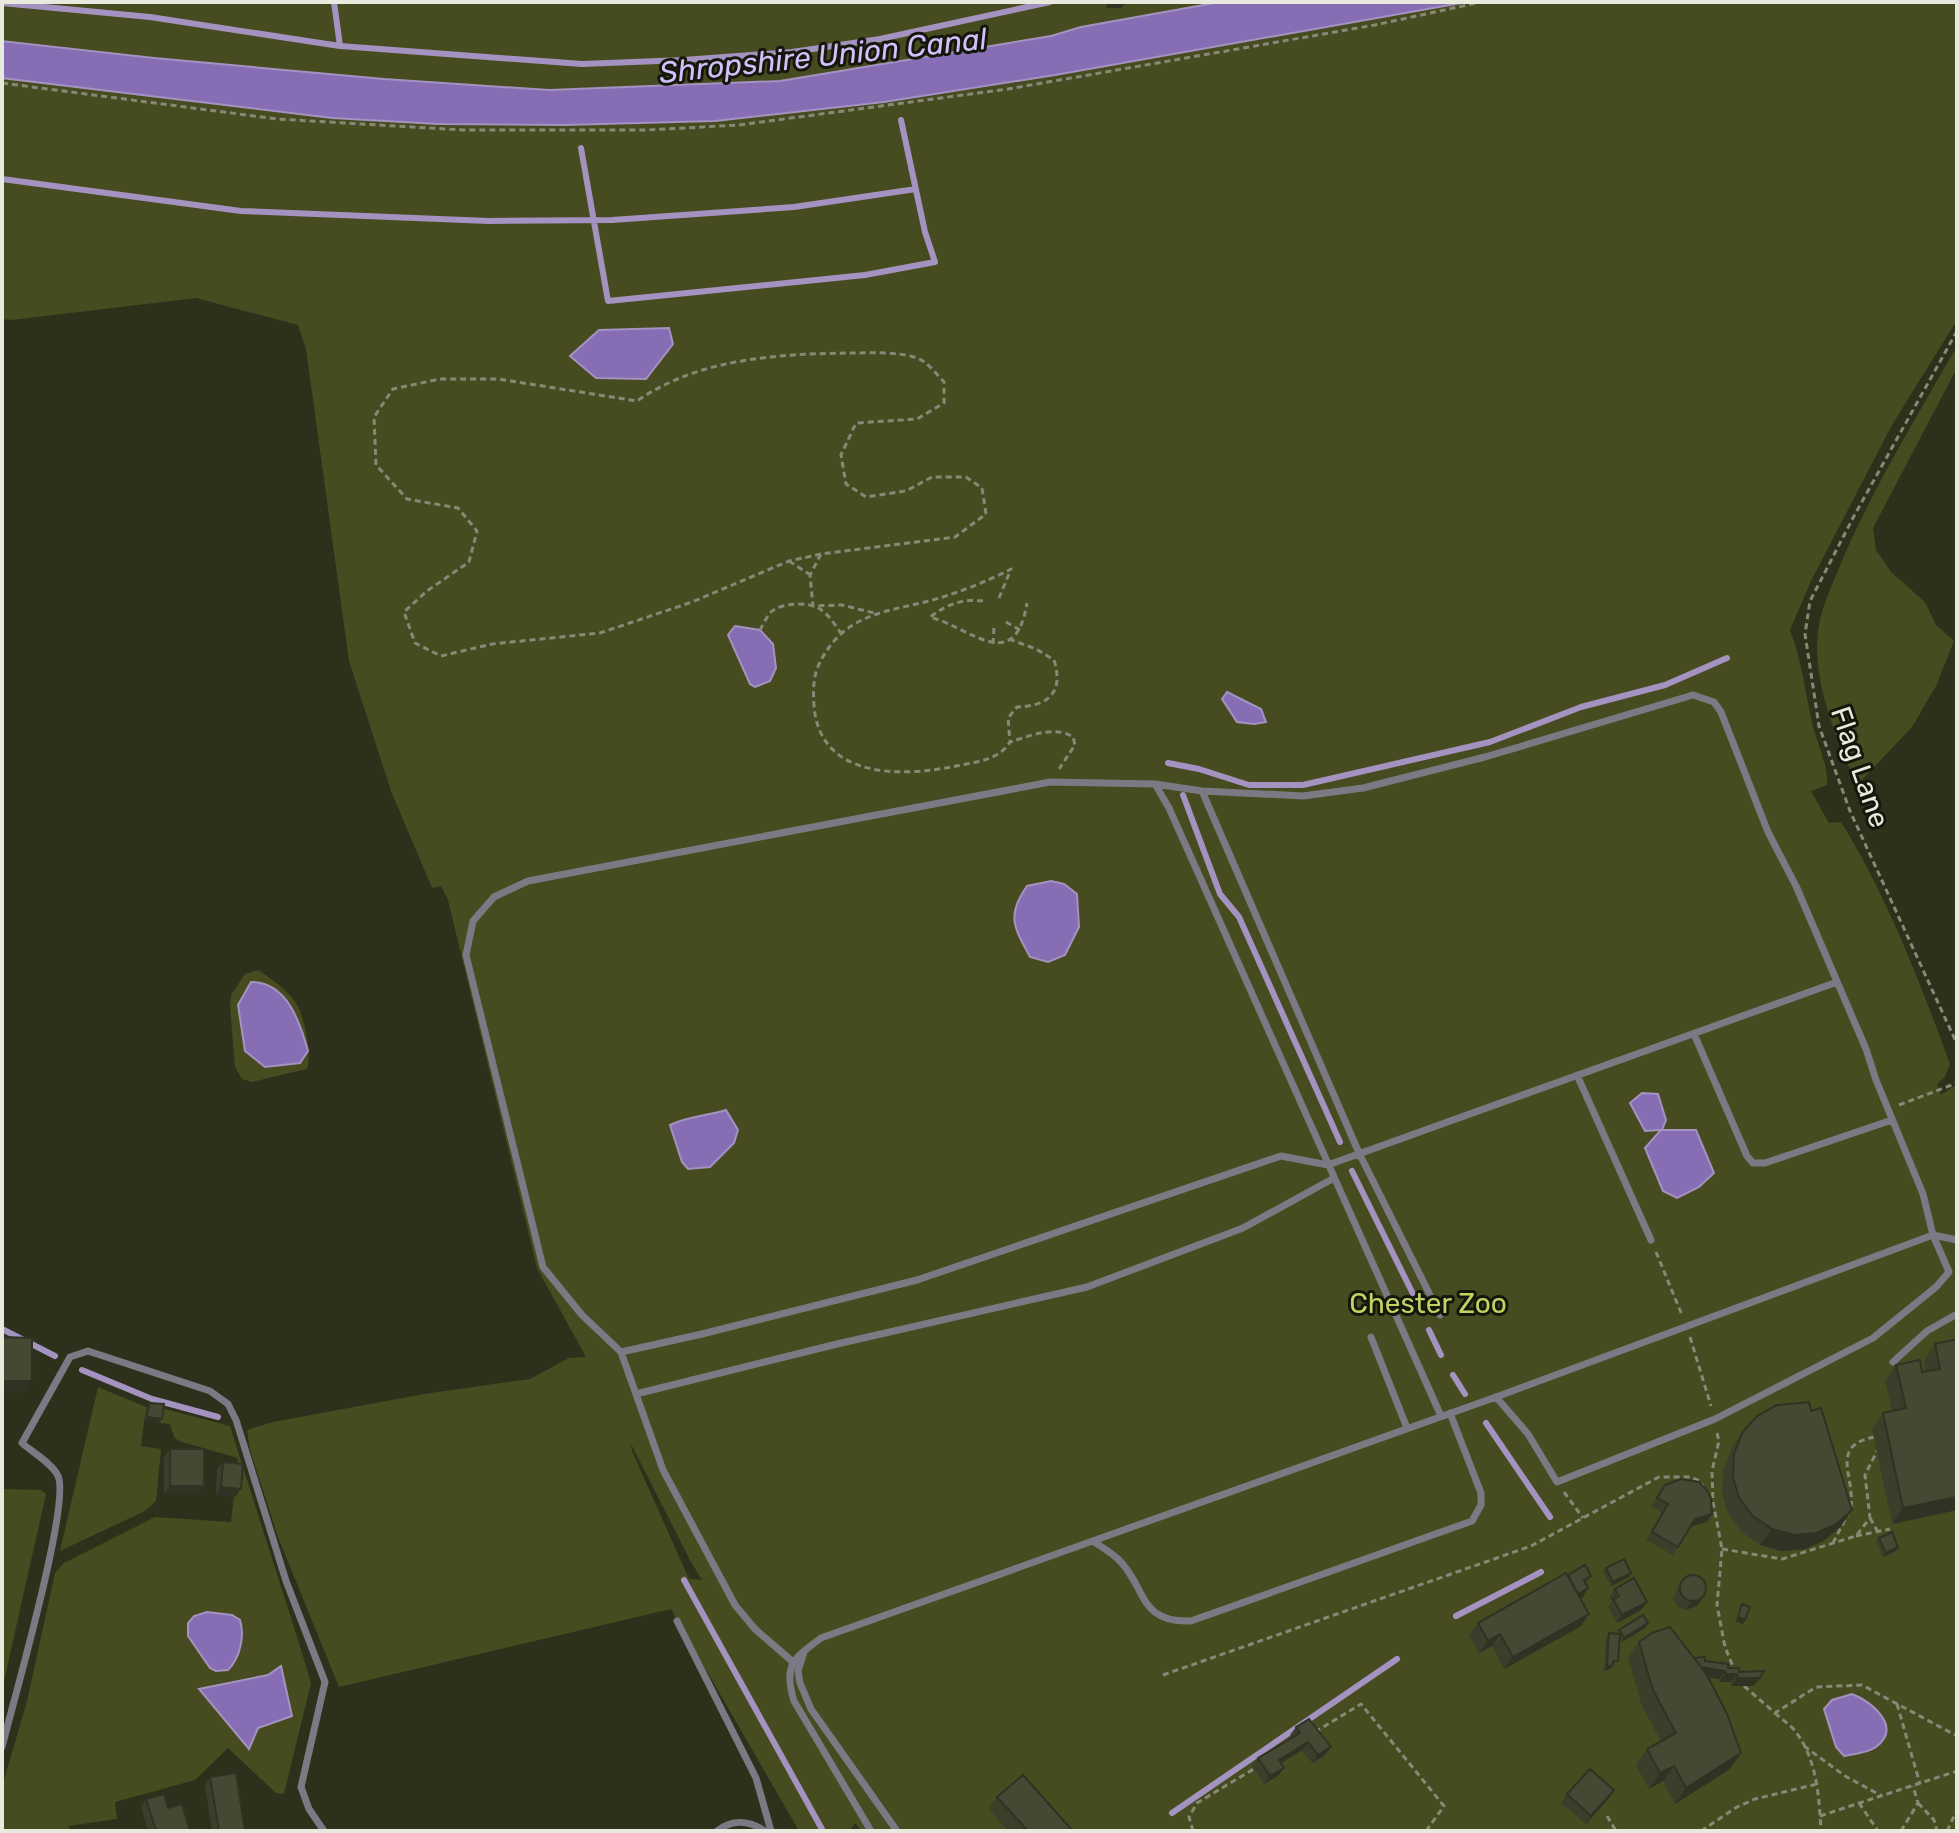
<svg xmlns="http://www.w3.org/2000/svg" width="1959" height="1833" font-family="Rubik,sans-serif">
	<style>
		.green { fill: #464c20; fill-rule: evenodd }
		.water { fill: #876eb4; stroke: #a493c0; stroke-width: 2 }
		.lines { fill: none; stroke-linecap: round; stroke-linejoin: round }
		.stream { stroke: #a493c0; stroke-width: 6 }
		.path { stroke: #868976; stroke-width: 3; stroke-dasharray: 6 4; stroke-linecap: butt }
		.service { stroke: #7d7984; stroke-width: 7 }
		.wall { fill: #3b3e2b }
		.shaded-wall { fill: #303223 }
		.building { fill: #454832; stroke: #303223; stroke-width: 2 }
		.labels { text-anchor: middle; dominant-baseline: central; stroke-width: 6; stroke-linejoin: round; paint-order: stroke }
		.street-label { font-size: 28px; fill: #e7eadc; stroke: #15170d }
		.park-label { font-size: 28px; fill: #c4d262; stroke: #15170d }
		.water-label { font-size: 30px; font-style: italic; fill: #d2c0fa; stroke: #15170d }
	</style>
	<rect width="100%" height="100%" fill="#2d301a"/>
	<path class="green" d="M2 2H1220L1081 27 1051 36 780 81 549 90 384 79 154 58 2 41Z
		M1467 2H1957V320L1892 425 1811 581 1790 630C1802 662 1805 690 1812 723 1817 744 1828 763 1827 785L1811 791 1829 823 1841 822C1886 894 1921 984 1950 1064L1945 1077 1937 1084 1941 1095 1957 1084V1831H861L855 1823 850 1831H799L671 1609 339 1687 278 1537 250 1450 247 1430 273 1422 424 1394 530 1379 569 1358 586 1357 537 1268 448 900 441 886 432 888 391 791 349 661 306 349 298 325 196 298 12 320 2 319V78L332 118 438 124 564 125 715 121 884 102 1055 75ZM631 1444 691 1562 702 1580 689 1579 632 1451Z
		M1957 346V368L1873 528 1876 550 1891 572 1925 602 1936 625 1954 641 1936 686 1912 727 1857 785C1837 740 1812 682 1818 632 1820 610 1831 588 1839 568 1871 491 1916 418 1957 346Z
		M258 970C271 978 289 991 297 1005 305 1019 312 1054 307 1069L252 1082 242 1079 235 1067 230 1006 231 995 245 974Z
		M98 1387 146 1407 141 1446 161 1449 156 1501 145 1511 60 1551Z
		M161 1408 230 1426 303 1656 311 1683 284 1794 276 1793 228 1748 195 1780 115 1802 117 1819 69 1826V1831H2V1787L27 1701 55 1573 64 1563 155 1517 231 1522 238 1458 179 1441 174 1437 170 1424 159 1423ZM281 1667 292 1715 258 1728 248 1749 200 1690 268 1675Z
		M2 1489 41 1490 46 1494 2 1690Z"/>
	<path class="water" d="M1220 2H1467L1055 75 884 102 715 121 564 125 438 124 332 118 2 78V41L154 58 384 79 549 90 780 81 1051 36 1081 27Z
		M669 328 673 344 646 379 596 378 570 356 599 330Z
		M735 626 760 630 773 644 776 668 770 681 755 687 750 684 728 635Z
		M1227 692 1261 709 1266 722 1254 724 1237 722 1222 699Z
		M1051 881 1064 884 1077 894 1079 927 1065 955 1048 962 1030 957C1014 927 1006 916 1027 886Z
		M251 982C287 982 300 1022 308 1051L300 1063 265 1067 245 1051 238 1005Z
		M1642 1093 1658 1094 1666 1120 1662 1130H1696L1714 1173 1699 1187 1677 1198 1663 1191 1645 1148 1661 1130 1645 1131 1630 1103Z
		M726 1110 738 1130 734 1143 710 1167 688 1169 682 1162 670 1125C688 1116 707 1116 726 1110Z
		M207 1612 232 1615 240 1620C245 1636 240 1658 228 1670L216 1671 210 1668 188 1636V1623L194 1616Z
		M281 1666 292 1716 258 1728 249 1749 199 1689 268 1675Z
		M1852 1694C1871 1701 1903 1727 1876 1747 1868 1753 1854 1754 1844 1756L1836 1747 1824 1709 1832 1700Z"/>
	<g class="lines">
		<path class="stream" d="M334 2 340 46
			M2 3 150 17 340 46 582 64 684 60 792 52 880 39 1050 2
			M581 148 608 301 865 275 935 262 925 232 901 120
			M2 179 241 211 489 221 612 220 794 207 916 189
			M1168 763 1199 769 1249 785H1303L1490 742 1581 707 1665 685 1727 658
			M1183 795 1220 894 1239 917 1340 1142
			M1352 1171 1419 1306
			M2 1329 55 1356
			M1429 1330 1441 1355
			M82 1370 152 1399 218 1417
			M1453 1375 1465 1394
			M1486 1423 1550 1517
			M684 1580 823 1831
			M1456 1616 1541 1572
			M1172 1813 1397 1659"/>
		<path class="path" d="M2 83 277 119 463 130H647L739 125 1008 89 1375 25 1481 2
			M1957 331 1854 516 1810 601 1805 634 1819 726 1850 811 1957 1044
			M821 554 789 561 692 602 600 633 492 644 441 656 415 643 404 612 427 591 469 562 477 531 458 508 407 499 376 465 374 417 393 389 440 379H498L637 401C699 358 778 354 850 353 872 353 896 351 917 358 927 361 937 375 944 382V403L917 419 856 423 841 455 846 484 866 497 906 491 932 477H966L982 488 986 514 955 537 821 554 810 575 813 606 842 605 874 613
			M789 561 809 574
			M999 598 1011 569C989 581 950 596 925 602 879 613 843 616 819 664 813 678 813 690 814 706 820 780 903 777 956 766 976 762 999 760 1010 742 1030 736 1054 725 1073 737L1075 745 1059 769
			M983 601C963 598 946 605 930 617 971 628 1015 676 1027 603
			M1006 622 1020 630
			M760 630C763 625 766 618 770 613 779 603 808 601 820 609 829 615 835 625 841 633
			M1009 639 1036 649 1054 660C1064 692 1049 706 1017 707L1008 718 1010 742
			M993 644 994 627
			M1899 1105 1957 1083
			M1656 1252 1682 1315
			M1690 1337 1711 1406
			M1717 1433 1719 1441 1712 1471 1713 1502 1722 1549 1717 1605 1725 1647 1734 1669
			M1564 1492 1583 1518
			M1851 1507C1855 1476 1829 1446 1874 1437
			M1870 1518 1878 1532
			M1856 1536 1890 1529
			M1833 1543 1848 1514
			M1722 1549 1782 1559 1856 1536 1870 1518 1865 1475 1877 1451
			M1163 1675 1531 1546 1659 1477H1691L1700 1481 1705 1490
			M1744 1686 1775 1713 1816 1687 1862 1685 1957 1736
			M1897 1704 1920 1784
			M1775 1713C1781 1719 1790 1724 1795 1731 1817 1759 1819 1796 1821 1831
			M1315 1732 1361 1704 1444 1806 1426 1831
			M1804 1746 1845 1776 1882 1796
			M1859 1803 1878 1831
			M1918 1803 1934 1820 1937 1831
			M1607 1816 1616 1831
			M1820 1816 1957 1771
			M1193 1831 1189 1817 1197 1803 1257 1767
			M1701 1831 1737 1807 1755 1799 1817 1784
			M1901 1831 1918 1803 1913 1786
			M1947 1831 1957 1810"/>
		<path class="service" d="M1155 784 1202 791 1359 1153 1440 1315
			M1202 791 1303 796 1363 788 1485 757 1693 695 1714 702 1721 712 1768 832 1796 886 1866 1049 1876 1080 1923 1194 1933 1235 1949 1272 1936 1287 1873 1338 1715 1419 1557 1482 1528 1434 1496 1397
			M1694 1034 1747 1156 1753 1163H1765L1892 1120
			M1577 1075 1651 1240
			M1371 1337 1407 1428
			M621 1352 702 1334 917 1280 1281 1156 1328 1165 1837 982
			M1893 1362 1927 1331 1957 1314
			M636 1394 837 1344 1087 1287 1243 1228 1334 1178
			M1093 1541C1101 1547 1111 1552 1119 1560 1147 1588 1138 1623 1191 1621L1472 1521 1481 1505V1493L1450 1413
			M677 1621 756 1778 771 1831
			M804 1652 798 1671 800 1683 811 1709 897 1831
			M793 1662 755 1629 735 1605 663 1470 621 1352 582 1315 543 1267 466 955 473 921 494 897 528 881 1050 782 1155 784 1169 808 1441 1416
			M2 1747C12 1706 71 1503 58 1476 53 1464 32 1452 22 1443L70 1357 88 1351 210 1391 228 1404 236 1420 286 1581 325 1682 301 1787 309 1809 324 1831
			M717 1831C733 1819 748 1820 765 1831
			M871 1831 794 1701C783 1665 793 1659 821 1638L1496 1397 1933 1235 1957 1240"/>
	</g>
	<path class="wall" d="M1957 1339V1510L1892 1524 1872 1429 1883 1413 1892 1411 1885 1381 1896 1365 1922 1372H1926L1924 1360 1935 1344Z
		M149 1403 162 1419 159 1423 144 1421 146 1407Z
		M1811 1411 1852 1510 1841 1526 1825 1540 1805 1549 1782 1551 1760 1545 1742 1532 1728 1514 1722 1492 1723 1470 1731 1449 1742 1433Z
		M170 1449 198 1494H164V1457Z
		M223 1462 235 1497 216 1495 217 1470Z
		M1665 1485 1712 1514 1707 1522 1691 1526 1673 1555 1646 1540 1662 1512 1651 1506Z
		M1879 1538 1898 1547 1896 1551 1883 1557 1876 1542Z
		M1606 1568 1631 1573 1629 1577 1611 1586 1603 1572Z
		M1567 1575 1591 1576 1586 1584 1588 1588 1580 1598 1581 1626 1504 1669 1492 1646 1479 1653 1469 1635 1478 1623Z
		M1685 1577 1698 1605 1686 1610 1677 1606 1673 1598 1679 1585Z
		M1615 1589 1641 1610 1617 1623 1608 1607 1612 1601 1609 1597Z
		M1648 1623 1645 1628 1622 1642 1619 1639 1615 1665H1612L1609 1670H1604L1606 1637 1609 1633 1617 1634 1619 1630Z
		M1639 1642 1739 1672 1754 1686H1731V1682H1719V1679L1708 1677 1741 1753 1730 1769 1675 1804 1663 1781 1649 1789 1636 1765 1647 1749 1661 1741 1642 1706 1628 1658Z
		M1296 1727 1325 1755 1312 1763 1302 1750 1281 1763 1278 1776 1264 1784 1252 1766 1258 1758 1292 1737 1290 1735Z
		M210 1777 245 1831H212L205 1785Z
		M1614 1790 1586 1824 1561 1803 1567 1794Z
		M997 1797 1072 1831H1008L989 1809Z
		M146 1799 168 1808 190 1831H148L141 1807Z"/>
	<path class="shaded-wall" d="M1108 4H1124L1121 8H1105Z
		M2 1381H32L23 1393H2Z
		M147 1417 162 1419 159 1423 144 1421Z
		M170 1486H204L198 1494H164Z
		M221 1487 241 1489 235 1497 216 1495Z
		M1957 1497V1510L1892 1524 1903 1508Z
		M1852 1510 1841 1526 1825 1540 1805 1549 1782 1551 1760 1545 1772 1529Z
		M1712 1514 1707 1522 1690 1527 1695 1519Z
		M1898 1547 1896 1551 1883 1557 1886 1553Z
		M1631 1573 1629 1577 1611 1586 1613 1582Z
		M1588 1588 1583 1597 1569 1604 1574 1596Z
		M1703 1597 1698 1605 1686 1610 1691 1602Z
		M1647 1602 1641 1610 1617 1623 1622 1615Z
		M1589 1614 1581 1626 1504 1669 1513 1657Z
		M1738 1617 1745 1620 1743 1624 1735 1621Z
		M1648 1623 1645 1628 1622 1642 1624 1638Z
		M1500 1634 1492 1646 1479 1653 1488 1641Z
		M1607 1666H1612L1609 1670H1604Z
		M1689 1666 1725 1671 1719 1679 1684 1674Z
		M1725 1674H1737L1731 1682H1719Z
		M1737 1678H1760L1754 1686H1731Z
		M1308 1742 1302 1750 1273 1768 1279 1760Z
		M1331 1747 1325 1755 1312 1763 1318 1755Z
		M1741 1753 1730 1769 1675 1804 1686 1788Z
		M1674 1766 1663 1781 1649 1789 1660 1773Z
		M1284 1768 1278 1776 1264 1784 1270 1776Z
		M1614 1790 1609 1798 1586 1824 1591 1816Z"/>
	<path class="building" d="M1108 2H1124V4H1108Z
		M2 1337 32 1338V1381H2Z
		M1957 1339V1497L1903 1508 1883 1413 1906 1408 1896 1365 1920 1360 1922 1372 1940 1369 1935 1344Z
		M1809 1402 1811 1411 1821 1408 1852 1510 1836 1524 1816 1533 1794 1535 1772 1529 1753 1516 1739 1498 1733 1477 1734 1454 1742 1433 1757 1416 1777 1405Z
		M149 1403 164 1404 162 1419 147 1417Z
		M170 1449H204V1486H170Z
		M223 1462 243 1464 241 1489 221 1487Z
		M1681 1479 1699 1482 1706 1489 1711 1498 1712 1514 1695 1519 1678 1547 1652 1532 1668 1504 1657 1498 1665 1485Z
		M1892 1532 1898 1547 1886 1553 1879 1538Z
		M1624 1559 1631 1573 1613 1582 1606 1568Z
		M1585 1565 1591 1576 1584 1580 1588 1588 1578 1594 1568 1575Z
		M1566 1573 1589 1614 1513 1657 1500 1634 1488 1641 1478 1623Z
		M1680 1588a13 13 0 1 1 26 0a13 13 0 1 1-26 0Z
		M1634 1578 1647 1602 1622 1615 1613 1599 1619 1596 1615 1589Z
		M1742 1604 1750 1607 1745 1620 1738 1617Z
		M1643 1615 1648 1623 1624 1638 1619 1630Z
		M1670 1627 1707 1675 1727 1714 1741 1753 1686 1788 1674 1766 1660 1773 1647 1749 1676 1733 1653 1690 1639 1642 1652 1633Z
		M1609 1633 1620 1634 1618 1661H1613L1612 1666H1607Z
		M1705 1657V1661L1728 1664V1668H1739V1672L1764 1671 1760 1678H1737V1674H1725V1671L1701 1667 1694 1658Z
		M1309 1719 1331 1747 1318 1755 1308 1742 1279 1760 1284 1768 1270 1776 1258 1758 1300 1733 1296 1727Z
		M1590 1769 1614 1790 1591 1816 1567 1794Z
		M236 1773 245 1831H219L210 1777Z
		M1023 1775 1072 1830 1071 1831H1028L997 1797Z
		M164 1794 168 1808 182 1804 190 1831H156L146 1799Z"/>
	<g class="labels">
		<g class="street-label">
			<text transform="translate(1860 767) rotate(71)">Flag Lane</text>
		</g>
		<g class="park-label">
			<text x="1428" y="1303">Chester Zoo</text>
		</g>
		<g class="water-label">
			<text transform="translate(823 56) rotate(-6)">Shropshire Union Canal</text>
		</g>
	</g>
	<rect width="1959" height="1833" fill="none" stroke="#e7eadc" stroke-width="8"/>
</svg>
